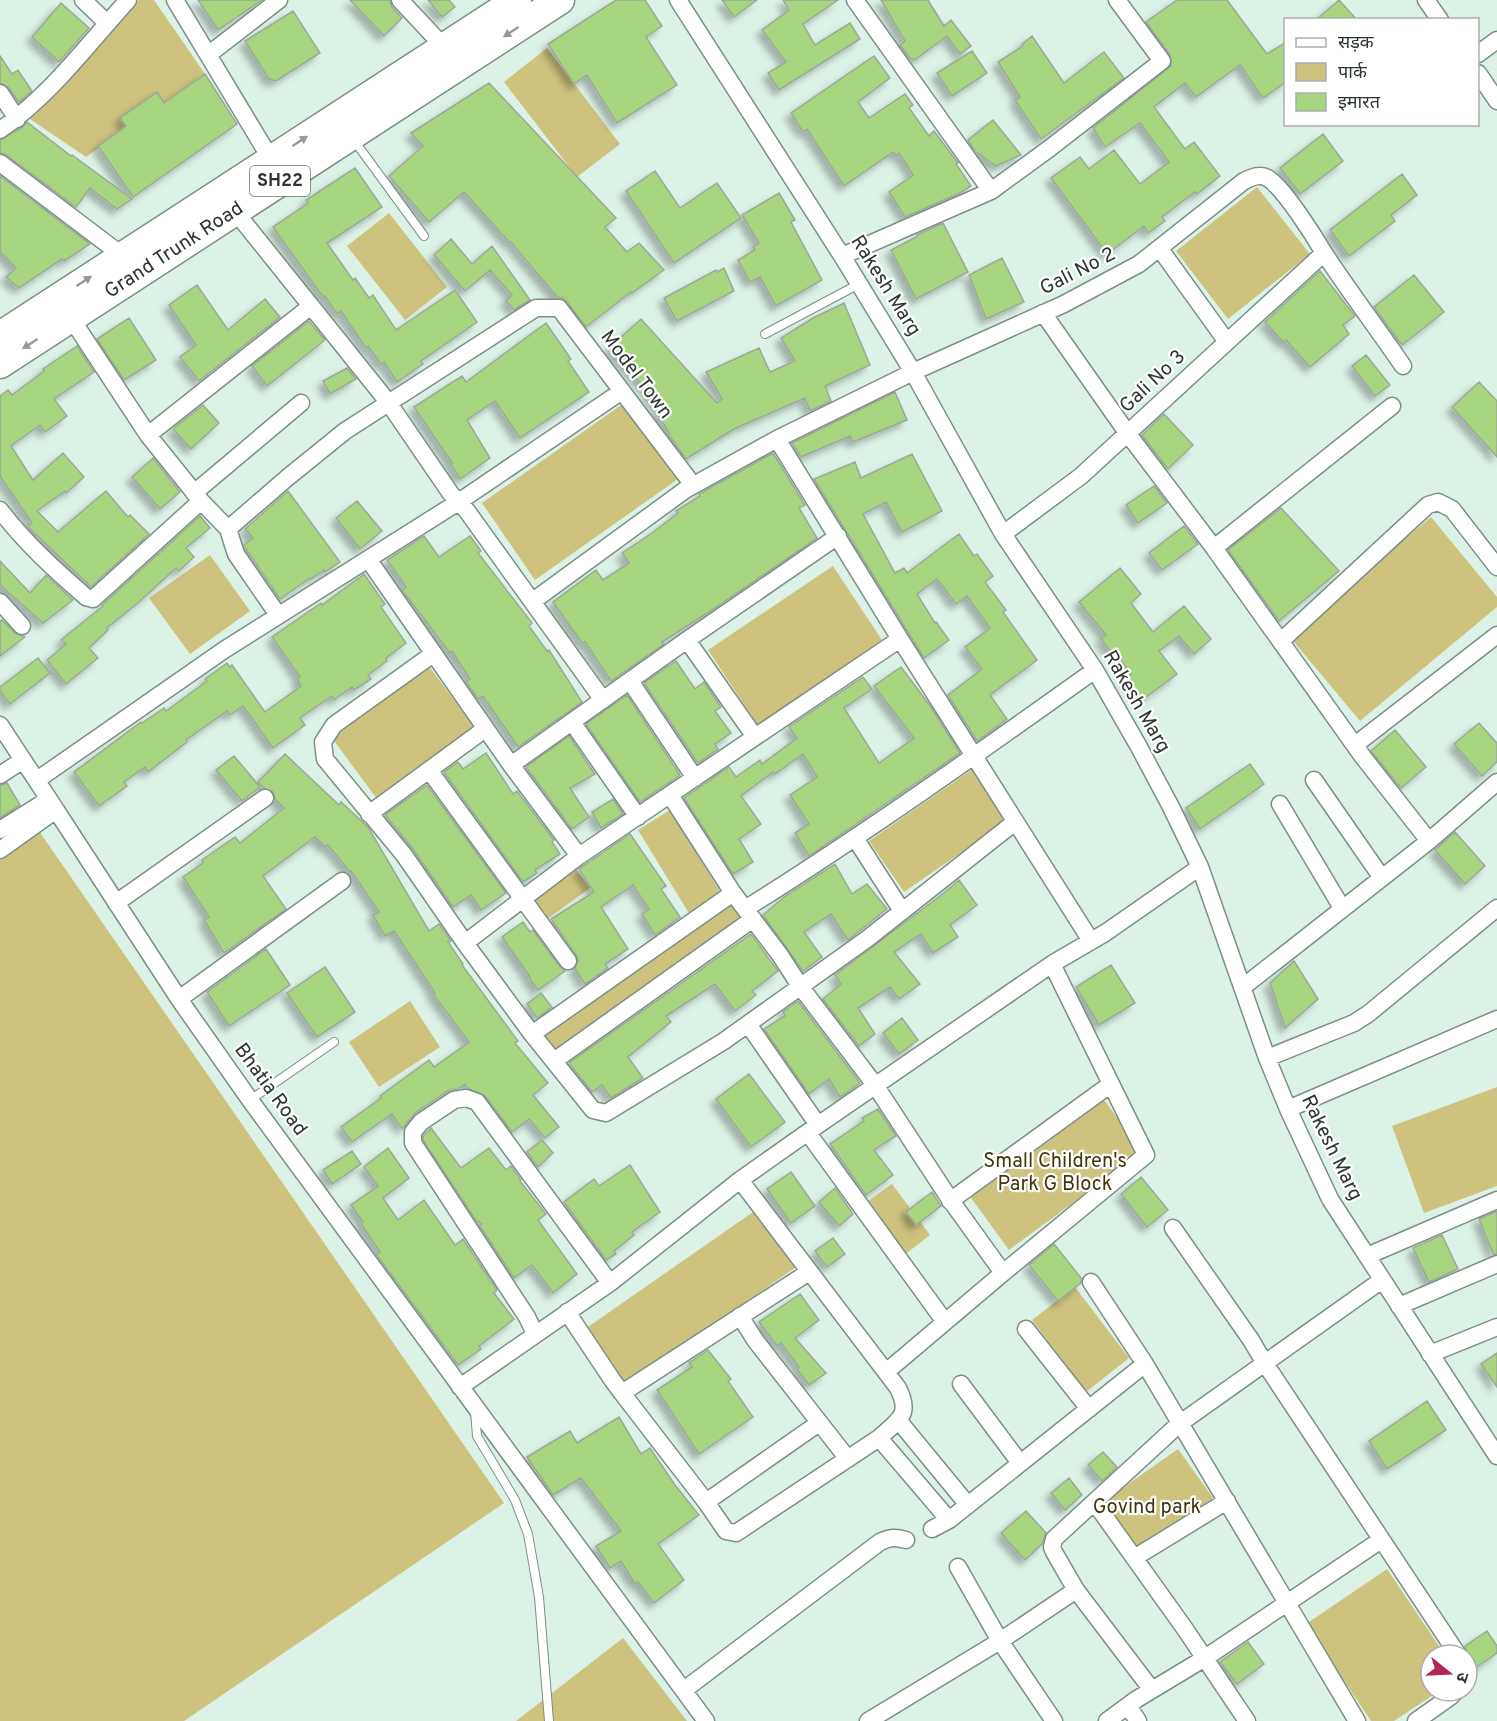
<svg xmlns="http://www.w3.org/2000/svg" width="1497" height="1721" font-family="Overpass,'Noto Sans Devanagari',sans-serif">
	<style>
		.green { fill: #cdc27e }
		.building { fill: #a7d580; stroke: #9ea897; stroke-width: 1.5; filter: url(#shadow) }
		.lines { fill: none; stroke-linecap: round; stroke-linejoin: round }
		.service-casing { stroke: #7c8f85; stroke-width: 10 }
		.minor-casing { stroke: #7c8f85; stroke-width: 19 }
		.trunk-casing { stroke: #7c8f85; stroke-width: 31 }
		.service { stroke: #fff; stroke-width: 8 }
		.minor { stroke: #fff; stroke-width: 16 }
		.trunk { stroke: #fff; stroke-width: 28 }
		.oneway { fill: #969a98 }
		.labels { text-anchor: middle; dominant-baseline: central; stroke-width: 4.5; stroke-linejoin: round; paint-order: stroke }
		.shield { fill: #fff; stroke: #6c726f; stroke-width: 1.5 }
		.shield-label { font-size: 18px; font-weight: bold; fill: #2d3531 }
		.street-label { font-size: 20px; fill: #2d3531; stroke: #fff }
		.park-label { font-size: 20px; fill: #3f380d; stroke: #fff }
	</style>
	<defs>
		<filter id="shadow"><feDropShadow dx="-5.5" dy="5.5" stdDeviation="3" flood-color="#0004"/></filter>
	</defs>
	<rect width="100%" height="100%" fill="#ddf2e7"/>
	<path class="green" d="M139 0H154L205 74 86 157 27 117Z
		M547 48 620 144 577 177 504 82Z
		M1257 187 1310 254 1228 319 1176 251Z
		M389 213 447 287 405 320 347 246Z
		M624 403 678 479 535 580 482 503Z
		M1431 517 1497 597V607L1360 721 1289 636Z
		M210 555 250 611 190 654 149 598Z
		M833 566 884 643 759 727 708 650Z
		M428 665 474 727 377 799 332 738Z
		M973 769 1008 820 904 892 869 841Z
		M670 810 722 895 690 915 638 830Z
		M39 831 504 1503 184 1721H0V855Z
		M573 865 590 888 543 922 527 900Z
		M730 899 745 921 559 1055 540 1033Z
		M410 1001 440 1047 379 1087 349 1042Z
		M1497 1087V1186L1424 1213 1392 1126Z
		M1102 1097 1142 1152 1009 1250 969 1195Z
		M892 1184 930 1235 903 1256 864 1204Z
		M756 1210 796 1267 625 1386 585 1329Z
		M1075 1287 1129 1358 1086 1392 1032 1320Z
		M1178 1449 1213 1498 1139 1550 1104 1501Z
		M1387 1569 1445 1655H1431V1691H1439L1394 1721H1371L1306 1624Z
		M623 1638 687 1721H516Z"/>
	<path class="building" d="M198 0H262L218 30Z
		M350 0H390L392 7 402 18 384 36Z
		M428 0H449L455 7 442 17Z
		M616 0H645L662 26 646 37 677 85 617 123 587 75 574 84 548 44Z
		M722 0H757L734 17Z
		M783 0H838L803 24 815 45 850 23 860 39 779 90 768 73 786 62 762 30 789 10Z
		M881 0H928L944 26 951 20 971 46 960 54 947 36 916 59H911L900 45 905 41Z
		M1177 0H1227L1267 54 1286 42V82L1263 98 1240 65 1196 97 1185 83 1154 107 1185 149 1194 142 1220 176 1197 194 1195 192 1162 217 1165 221 1148 233 1144 226 1107 254 1051 178 1080 157 1089 169 1114 150 1140 184 1169 162 1140 123 1105 147 1093 128 1171 66 1170 55 1146 22Z
		M1339 0 1357 20H1316Z
		M61 3 89 28 59 62 32 37Z
		M293 11 320 53 276 81 269 79 245 41Z
		M1032 36 1064 83 1104 52 1124 78 1041 139 1015 100 1020 97 998 62 1023 46 1022 44Z
		M972 51 987 73 952 96 937 73Z
		M0 56 12 74 18 70 32 91 19 102 8 87 0 83Z
		M874 56 890 78 858 102 869 118 905 94 913 105 909 108 929 136 934 131 958 163 956 164 971 186 960 193 905 217 889 192 913 175 899 153 896 156 893 152 844 186 807 129 803 132 791 113Z
		M205 74 237 124 133 197 98 146 126 126 120 118 157 92 164 103Z
		M489 83 616 218 605 227 627 252 639 243 664 270 632 293 631 292 586 327 567 302 563 298 557 297 510 241 509 242 464 192 429 222 389 176 423 146 411 133Z
		M993 120 1021 155 996 166 975 151 968 140Z
		M27 122 71 156 72 155 132 199 117 209 90 188 76 207 6 155 0 153V140L23 127Z
		M1323 134 1343 161 1300 194 1280 168Z
		M355 168 382 207 327 243 353 280 355 278 369 298 373 295 396 330 455 290 477 322 421 361 423 364 397 382 384 362 381 364 368 346 366 348 341 311 337 314 325 296 323 297 273 227 308 203 306 200Z
		M655 171 680 208 717 183 741 218 674 263 626 191Z
		M1402 174 1417 195 1391 215 1395 221 1349 256 1330 230Z
		M0 176 90 244 64 261 62 259 19 288 6 277 16 268 0 252Z
		M779 193 795 220 791 222 822 280 776 306 760 277 750 282 738 260 755 250 753 247 759 243 742 215Z
		M943 223 968 272 916 299 891 250 918 236 917 235Z
		M451 239 472 264 492 246 530 300 514 310 506 301 512 295 490 270 465 291 434 255Z
		M1002 258 1024 302 986 319 969 275Z
		M724 268 734 291 677 321 664 298 716 270 717 272Z
		M1320 271 1355 316 1343 325 1349 334 1310 367 1286 340 1283 342 1265 322Z
		M1414 275 1444 312 1402 345 1374 307Z
		M197 285 228 330 265 299 280 317 199 381 180 357 196 345 169 305Z
		M844 303 870 365 825 386 831 401 810 411 805 398 734 429 686 459 668 434 669 433 657 413 661 411 648 395 650 393 609 348 641 319 717 403 722 399 706 372 759 348 770 372 795 361 781 338 813 318Z
		M129 318 156 360 124 380 97 339Z
		M309 321 325 340 267 386 252 366Z
		M546 323 571 359 568 361 589 392 520 438 495 401 467 420 490 458 460 479 451 464 452 463 414 407 462 376 466 382Z
		M77 346 94 372 54 399 67 416 45 432 40 425 11 446 33 480 63 453 84 477 66 493 65 491 37 511 58 532 106 491 128 517 130 515 149 534 91 587 28 527 32 523 0 476V396L8 390 12 395 44 371 43 369Z
		M1366 355 1390 385 1375 396 1352 366Z
		M347 368 356 379 330 394 323 381Z
		M1479 382 1497 401V457L1452 407Z
		M895 392 907 420 853 442 850 436 801 457 792 443Z
		M203 405 219 423 191 449 173 429Z
		M1164 414 1193 445 1168 469 1142 435Z
		M773 453 805 505 799 508 817 538 712 610 662 642 664 644 611 681 585 642 582 643 553 602 596 570 603 580 629 563 622 553 652 533 678 513 676 511 700 496 699 494Z
		M912 454 942 511 902 532 886 502 863 514 895 573 904 568 907 573 959 534 974 556 977 554 993 576 985 582 1006 610 1003 612 1037 660 990 695 1007 719 977 741 948 695 982 669 965 647 990 628 967 596 956 604 937 579 917 594 935 623 936 622 949 640 924 658 814 479 855 462 861 478Z
		M153 458 180 492 160 509 132 477Z
		M1154 486 1167 503 1138 523 1126 505Z
		M288 491 340 562 325 572 324 570 311 579 310 578 280 599 246 549 244 545 253 538 245 529Z
		M357 501 382 531 360 549 336 518Z
		M1281 508 1339 571 1279 621 1228 550Z
		M200 516 210 528 186 548 194 557 179 571 176 568 139 602 107 628 108 630 89 648 98 658 66 684 47 660 66 644 61 640 103 606 102 605Z
		M1184 526 1198 544 1162 570 1149 553Z
		M424 536 439 557 470 536 481 551 478 553 532 623 529 626 547 651 549 650 582 702 518 747 483 696 478 699 466 682 470 679 452 651 450 653 402 590 406 587 387 560Z
		M0 561 30 593 46 575 73 600 43 623 0 585Z
		M1120 568 1141 594 1131 603 1153 632 1184 606 1211 639 1194 654 1179 636 1159 651 1177 674 1142 700 1125 678 1131 674 1113 649 1110 651 1101 639 1106 635 1079 602Z
		M364 574 385 604 381 607 406 643 386 658 387 661 368 675 371 679 354 690 352 687 334 700 332 696 300 718 305 725 273 748 243 706 230 715 227 711 186 740 187 742 148 772 145 767 124 782 127 786 99 806 74 772 141 722 142 723 164 708 166 711 207 681 205 679 227 663 230 667 232 665 265 712 301 686 297 679 300 677 272 637 321 603 322 605Z
		M2 620 15 633 25 637 0 656V621Z
		M38 658 50 673 10 704 0 691V687Z
		M676 661 695 689 704 682 721 707 715 711 731 733 715 744 718 749 698 763 644 683Z
		M901 667 931 707 960 753 809 856 795 833 809 824 790 795 817 777 803 754 775 774 773 772 741 796 761 824 739 839 753 862 733 874 684 798 729 767 736 777 760 760 762 764 797 738 789 727 863 677 872 689 844 708 879 763 914 738 874 686Z
		M627 695 680 775 640 802 586 724Z
		M1479 723 1497 743V762L1482 776 1454 744Z
		M1395 730 1426 767 1401 788 1371 751Z
		M569 736 595 774 570 788 589 817 572 829 526 767Z
		M486 753 513 794 517 791 554 840 552 842 560 854 535 870 537 873 523 882 444 772 458 762 463 769Z
		M285 754 339 805 341 802 368 827 429 931 439 924 451 941 448 942 463 964 462 965 518 1041 515 1043 548 1083 533 1095 559 1127 545 1138 529 1119 512 1132 485 1096 467 1088 465 1084 458 1089 448 1091 415 1113 402 1129 392 1114 352 1142 341 1127 381 1098 380 1096 429 1060 434 1067 469 1042 433 994 435 993 394 931 385 936 373 915 379 912 351 871 350 872 328 845 325 847 315 837 263 876 286 909 224 953 204 920 209 917 183 877 203 863 202 860 235 837 240 843 284 808 275 799 273 792 264 788 258 782Z
		M234 756 260 787 242 801 216 770Z
		M1250 764 1264 784 1200 829 1186 808Z
		M7 783 20 805 0 818V785Z
		M427 785 506 893 481 910 471 895 453 907 413 849 385 815Z
		M613 799 623 814 601 828 592 812Z
		M1455 832 1485 866 1465 884 1435 850Z
		M630 834 666 886 661 889 680 917 655 935 642 914 649 909 633 885 601 907 628 949 605 964 608 968 585 984 575 969 578 960 576 955 551 919 594 892 579 869Z
		M835 864 852 894 867 884 887 909 848 940 831 914 804 932 822 957 803 971 763 915 784 897Z
		M959 880 977 905 950 925 958 937 933 953 921 934 894 952 920 984 899 999 890 987 858 1008 875 1034 859 1046 823 999 841 984 835 975 944 893Z
		M523 922 530 932 533 930 560 967 565 971 538 990 529 978 530 977 502 937Z
		M751 934 778 971 752 991 756 995 735 1011 715 984 666 1016 671 1022 628 1057 643 1078 611 1098 602 1085 592 1092 569 1063Z
		M266 949 290 985 229 1026 207 992Z
		M1294 961 1318 999 1285 1028 1270 983Z
		M1111 965 1135 1003 1099 1025 1076 987Z
		M325 967 355 1012 317 1037 287 993Z
		M541 993 552 1007 537 1018 527 1004Z
		M798 1001 860 1083 840 1097 829 1079 809 1094 764 1029 785 1016 783 1012Z
		M902 1018 918 1040 899 1054 883 1033Z
		M749 1074 785 1122 751 1147 716 1099Z
		M878 1109 896 1136 874 1150 893 1175 866 1195 830 1144 864 1121 862 1118Z
		M431 1128 461 1168 489 1148 506 1170 511 1166 521 1180 520 1181 546 1214 538 1220 577 1274 553 1293 532 1265 514 1278 480 1226 482 1224 475 1219 423 1140V1136Z
		M542 1140 553 1153 538 1167 527 1152Z
		M388 1148 409 1178 383 1198 398 1220 424 1200 455 1245 463 1239 497 1290 494 1293 514 1319 479 1346 481 1349 458 1365 376 1254 380 1252 361 1224 363 1222 351 1205 378 1186 364 1167Z
		M352 1151 361 1164 332 1184 323 1170Z
		M630 1165 660 1212 632 1232 634 1235 614 1251 616 1254 606 1260 564 1202 594 1179 599 1186Z
		M791 1172 815 1206 791 1223 767 1189Z
		M1141 1177 1168 1210 1147 1227 1121 1194Z
		M835 1188 853 1214 839 1226 819 1202Z
		M932 1192 941 1206 916 1225 906 1212Z
		M1497 1211V1254H1493L1479 1219Z
		M1442 1235 1458 1269 1429 1282 1413 1248Z
		M833 1238 845 1254 827 1267 815 1251Z
		M1054 1244 1081 1278V1283L1058 1301 1029 1265Z
		M800 1294 819 1320 795 1338 826 1373 809 1385 797 1369 799 1367 781 1343 777 1346 759 1322Z
		M708 1350 731 1379 728 1381 753 1417 699 1454 657 1390 692 1367 689 1363Z
		M1497 1353V1387L1481 1364Z
		M1427 1401 1446 1430 1387 1469 1369 1441Z
		M619 1417 641 1454 650 1448 675 1485 699 1515 658 1544 684 1580 654 1603 638 1582 635 1584 621 1561 610 1568 596 1546 621 1531 581 1478 553 1495 527 1457 570 1431 577 1443Z
		M1103 1452 1117 1467 1102 1481 1088 1465Z
		M1069 1478 1082 1495 1065 1510 1051 1493Z
		M1026 1511 1046 1533 1042 1544 1025 1560 1001 1533Z
		M1487 1631 1497 1646V1653L1475 1668 1468 1657 1465 1646Z
		M1248 1642 1264 1664 1237 1684 1220 1662Z"/>
	<g class="lines">
		<defs>
			<path id="service" d="M353 139 424 236
				M765 334 859 284
				M250 1100 334 1042
				M475 1411 477 1436 515 1500 528 1534 539 1597 549 1721"/>
			<path id="minor" d="M83 0 107 23
				M175 0 275 166
				M400 0 444 47
				M678 0 842 256 913 372 1003 534 1095 670 1139 747 1171 807 1200 867 1267 1058 1288 1109 1330 1199 1497 1456
				M855 0 991 191
				M1426 0 1440 20
				M1478 54 1497 40
				M208 55 279 0
				M1478 73 1497 101
				M0 93 17 119
				M0 130C50 96 88 44 128 0
				M0 163 123 256
				M234 210 388 402 451 494 467 511 603 700
				M1160 249 1227 342
				M842 256 991 191 1050 148 1162 61 1117 0
				M67 312 148 435 201 501 228 529 236 554 278 615
				M1043 313 1128 434 1214 548 1363 757 1429 841
				M148 435 311 306
				M777 439 900 639 579 856 465 943 532 1034 593 1110 606 1113 724 1041 867 939 1015 822
				M194 493 301 403
				M0 510C25 543 55 570 86 597L93 599 201 501
				M228 529 287 478 345 431 536 308H559L693 485
				M1003 534 1081 476 1324 253
				M1214 548 1392 406
				M368 559 511 765
				M533 601 685 490 777 439 913 372 1064 304 1139 264 1244 181C1252 177 1261 173 1269 179 1285 190 1314 236 1324 253 1349 291 1377 328 1403 366
				M0 602 22 626
				M900 639 1091 941
				M687 640 755 737
				M1281 641 1428 505 1438 502 1452 509 1497 567
				M433 654 334 725 323 742 325 759 404 855 465 943
				M630 681 695 778
				M572 722 638 817
				M0 725 56 810 0 850
				M1355 745 1497 635
				M429 770 568 961
				M0 775 23 760
				M37 780 224 650 460 501 622 391
				M1314 780 1382 878
				M670 795 733 893 780 955 800 986 875 1085 949 1198 1003 1273 886 1372
				M1280 804 1342 908
				M56 810 179 999 250 1100 706 1721
				M369 814 485 729
				M0 830 49 799
				M855 838 902 911
				M579 856 511 765 687 640 838 536
				M116 903 265 798
				M745 909C865 834 980 752 1095 670
				M1243 987 1429 841 1497 782
				M179 999 342 881
				M748 1024 818 1125
				M532 1034 733 893
				M1267 1058 1354 1023 1368 1014 1497 908
				M554 1061 753 919
				M1288 1109 1497 1019
				M808 1133 945 1322
				M740 1180 898 1388C912 1416 898 1420 879 1438L736 1533 726 1531 706 1502 819 1423
				M950 1201 1111 1084
				M1173 1228 1251 1340 1264 1362 1458 1655
				M1367 1256 1497 1200
				M1003 1273 1146 1155 1052 964
				M1091 1282 1145 1364 1357 1721
				M1399 1306 1497 1264
				M567 1312 613 1381 622 1393 809 1272
				M740 1316 755 1340 848 1459
				M1026 1329 1089 1409
				M535 1334 527 1317 413 1143V1132L421 1122 454 1100 466 1098 477 1102 610 1283
				M1430 1354 1497 1327
				M961 1384 1020 1463
				M460 1387 610 1283 740 1180 818 1125 1052 964 1105 933 1200 867
				M622 1393 706 1502
				M898 1420 968 1505
				M879 1438 949 1520
				M1095 1503 1185 1629 1247 1721
				M932 1529 949 1520 968 1505 1145 1364
				M1134 1558 1227 1501
				M958 1567 1000 1641 1054 1721
				M684 1690 880 1542C890 1537 896 1537 906 1540
				M1152 1690 1076 1590 1054 1552 1052 1547 1054 1539 1179 1424 1382 1280
				M1128 1706 1138 1721
				M868 1721 1000 1641 1076 1590
				M1107 1721 1137 1699 1205 1658 1381 1540
				M1416 1721 1450 1697 1456 1691"/>
			<g id="trunk">
				<path d="M0 336 517 0"/>
				<path id="s1" d="M0 364 560 0"/>
			</g>
		</defs>
		<use href="#service" class="service-casing"/>
		<use href="#minor" class="minor-casing"/>
		<use href="#trunk" class="trunk-casing"/>
		<use href="#service" class="service"/>
		<use href="#minor" class="minor"/>
		<use href="#trunk" class="trunk"/>
	</g>
	<defs><path id="oneway-solid" d="M-6-.8H1V-3.2L6.5 0L1 3.2V.8H-6Z" transform="scale(1.5)"/></defs>
	<g class="oneway">
		<use href="#oneway-solid" transform="translate(511 32) rotate(147)"/>
		<use href="#oneway-solid" transform="translate(300 141) rotate(-33)"/>
		<use href="#oneway-solid" transform="translate(84 281) rotate(-33)"/>
		<use href="#oneway-solid" transform="translate(30 344) rotate(147)"/>
	</g>
	<g class="labels">
		<rect class="shield" x="250" y="166" width="60" height="30" rx="4.5"/>
		<g class="shield-label">
			<text x="280" y="181">SH22</text>
		</g>
		<g class="street-label">
			<text stroke="none"><textPath href="#s1" startOffset="208">Grand Trunk Road</textPath></text>
			<text transform="translate(1078 272) rotate(-27)">Gali No 2</text>
			<text transform="translate(885 286) rotate(58)">Rakesh Marg</text>
			<text transform="translate(636 375) rotate(53)">Model Town</text>
			<text transform="translate(1153 382) rotate(-43)">Gali No 3</text>
			<text transform="translate(1136 702) rotate(60)">Rakesh Marg</text>
			<text transform="translate(270 1090) rotate(54)">Bhatia Road</text>
			<text transform="translate(1331 1148) rotate(64)">Rakesh Marg</text>
		</g>
		<g class="park-label">
			<text x="1055" y="1162">Small Children's<tspan x="1055" dy="23">Park G Block</tspan></text>
			<text x="1147" y="1508">Govind park</text>
		</g>
	</g>
	<rect x="1284" y="18" width="195" height="108" fill="#ffffff" stroke="#abaead" stroke-width="1.5"/>
	<rect x="1296" y="38" width="30" height="9" fill="#ffffff" stroke="#abaead" stroke-width="1.5"/>
	<text x="1338" y="48" font-size="18" fill="#2d3531">सड़क</text>
	<rect x="1296" y="63" width="30" height="18" fill="#cdc27e" stroke="#abaead" stroke-width="1.5"/>
	<text x="1338" y="78" font-size="18" fill="#2d3531">पार्क</text>
	<rect x="1296" y="93" width="30" height="18" fill="#a7d580" stroke="#abaead" stroke-width="1.5"/>
	<text x="1338" y="108" font-size="18" fill="#2d3531">इमारत</text>
	<g transform="translate(1449 1673) rotate(108)"><circle r="28" fill="#ffffff" stroke="#abaead" stroke-width="1.5"/>
	<path d="M0-4.5L10 22L0 15L-10 22Z" fill="#b32459"/>
	<text y="-9" font-size="16" font-weight="bold" text-anchor="middle" fill="#2d3531">उ</text>
	</g>
</svg>
